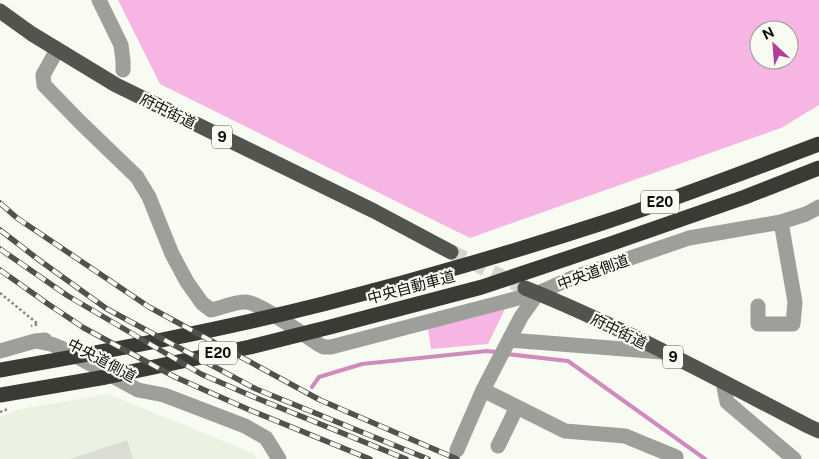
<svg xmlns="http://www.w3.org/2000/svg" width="819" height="459" font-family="'Public Sans','Noto Sans JP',sans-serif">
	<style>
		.built { fill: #ebf2e1 }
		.green { fill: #f7b5e3; fill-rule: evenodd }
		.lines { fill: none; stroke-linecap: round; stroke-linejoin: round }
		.stream { stroke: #d18abd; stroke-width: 4 }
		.building { fill: #daded4 }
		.major-tunnel { stroke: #d4d7ce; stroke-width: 15; stroke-dasharray: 15 8; stroke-linecap: butt }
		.path { stroke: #858881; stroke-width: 2.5; stroke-dasharray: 2.5 2.5; stroke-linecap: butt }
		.minor { stroke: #9d9f9a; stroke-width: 15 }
		.major { stroke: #52554e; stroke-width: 15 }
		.highway { stroke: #393c34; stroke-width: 15 }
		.rail-casing { stroke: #50524d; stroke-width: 5.5 }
		.rail { stroke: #f7fbf1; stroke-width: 4; stroke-dasharray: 11; stroke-linecap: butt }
		.labels { text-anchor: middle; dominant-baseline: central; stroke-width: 4.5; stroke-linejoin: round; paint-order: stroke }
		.shield { fill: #f7fbf1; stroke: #525550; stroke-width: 1 }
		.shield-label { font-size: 14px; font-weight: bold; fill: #0c0e0b }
		.street-label { font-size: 15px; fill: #0c0e0b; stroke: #f7fbf1 }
	</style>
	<rect width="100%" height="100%" fill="#f7fbf1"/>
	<path class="built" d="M108 394 253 453 257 459H0V417L20 409Z"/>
	<path class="green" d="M118 0H819V105L781 128 470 238 160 84ZM759 30H789V60H759Z
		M505 309 488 344 431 349 428 329Z"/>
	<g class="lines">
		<path class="stream" d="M507 354 568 361 705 459
			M312 387 319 377 362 364 487 351 497 352"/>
	</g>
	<path class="building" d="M127 440 133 459H70Z"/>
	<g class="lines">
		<path class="major-tunnel" d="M451 252 525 288"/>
		<path class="path" d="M0 293 38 324 31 326
			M0 412 8 409"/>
		<path class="minor" d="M99 0 121 45 123 61V70
			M57 50 43 75 44 85 80 122 137 177 149 197 172 254 187 282 202 303 211 310C221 308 237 301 246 302 260 303 304 335 318 344L324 347H331L538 293
			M758 306V324H793L795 302 781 222
			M509 340 662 352
			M35 341 51 344 61 348 138 390 164 395 245 426 266 438 279 459
			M0 351 35 341 45 340
			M723 382 727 402 794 459
			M483 390 565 431 625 436 676 457V459
			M498 446 517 407
			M457 450 483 390 509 340 521 317 538 293 572 278 689 238 781 222 806 214 819 207"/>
		<path class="major" d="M0 11 32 34 116 85 374 211 451 252
			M525 288C622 327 715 378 808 426L819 431"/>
		<path class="highway" d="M0 370C108 351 216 331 323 304 417 280 510 253 602 223 675 199 747 171 819 144
			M0 395 106 377 250 347 330 327 482 287 610 244 745 197 819 168"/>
		<defs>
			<path id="rail" d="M0 203 17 218 149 307 320 400 457 459
				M0 230 39 260 107 309 256 389 428 459
				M0 249 68 296 201 374 254 397 406 459
				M0 270 48 304 84 328 175 377 252 411 370 459"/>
		</defs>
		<use href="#rail" class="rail-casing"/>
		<use href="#rail" class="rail"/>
	</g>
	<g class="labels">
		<g class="shield">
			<rect x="212" y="125.5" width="20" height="23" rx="4"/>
			<rect x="641" y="190.5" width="38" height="23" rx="4"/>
			<rect x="199" y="341.5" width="38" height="23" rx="4"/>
			<rect x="663" y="345.5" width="20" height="23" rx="4"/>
		</g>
		<g class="shield-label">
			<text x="222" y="137">9</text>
			<text x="660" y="202">E20</text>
			<text x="218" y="353">E20</text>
			<text x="673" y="357">9</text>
		</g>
		<g class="street-label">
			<text transform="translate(168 111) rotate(26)">府中街道</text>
			<text transform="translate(593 272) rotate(-20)">中央道側道</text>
			<text transform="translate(411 287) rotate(-15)">中央自動車道</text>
			<text transform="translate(619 331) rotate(26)">府中街道</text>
			<text transform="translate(102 360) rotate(28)">中央道側道</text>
		</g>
	</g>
	<g transform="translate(774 45) rotate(334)"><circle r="24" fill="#f7fbf1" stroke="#999c95"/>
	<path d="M0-4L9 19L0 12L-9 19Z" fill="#b23e97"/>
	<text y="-8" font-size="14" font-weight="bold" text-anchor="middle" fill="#0c0e0b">N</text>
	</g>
</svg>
